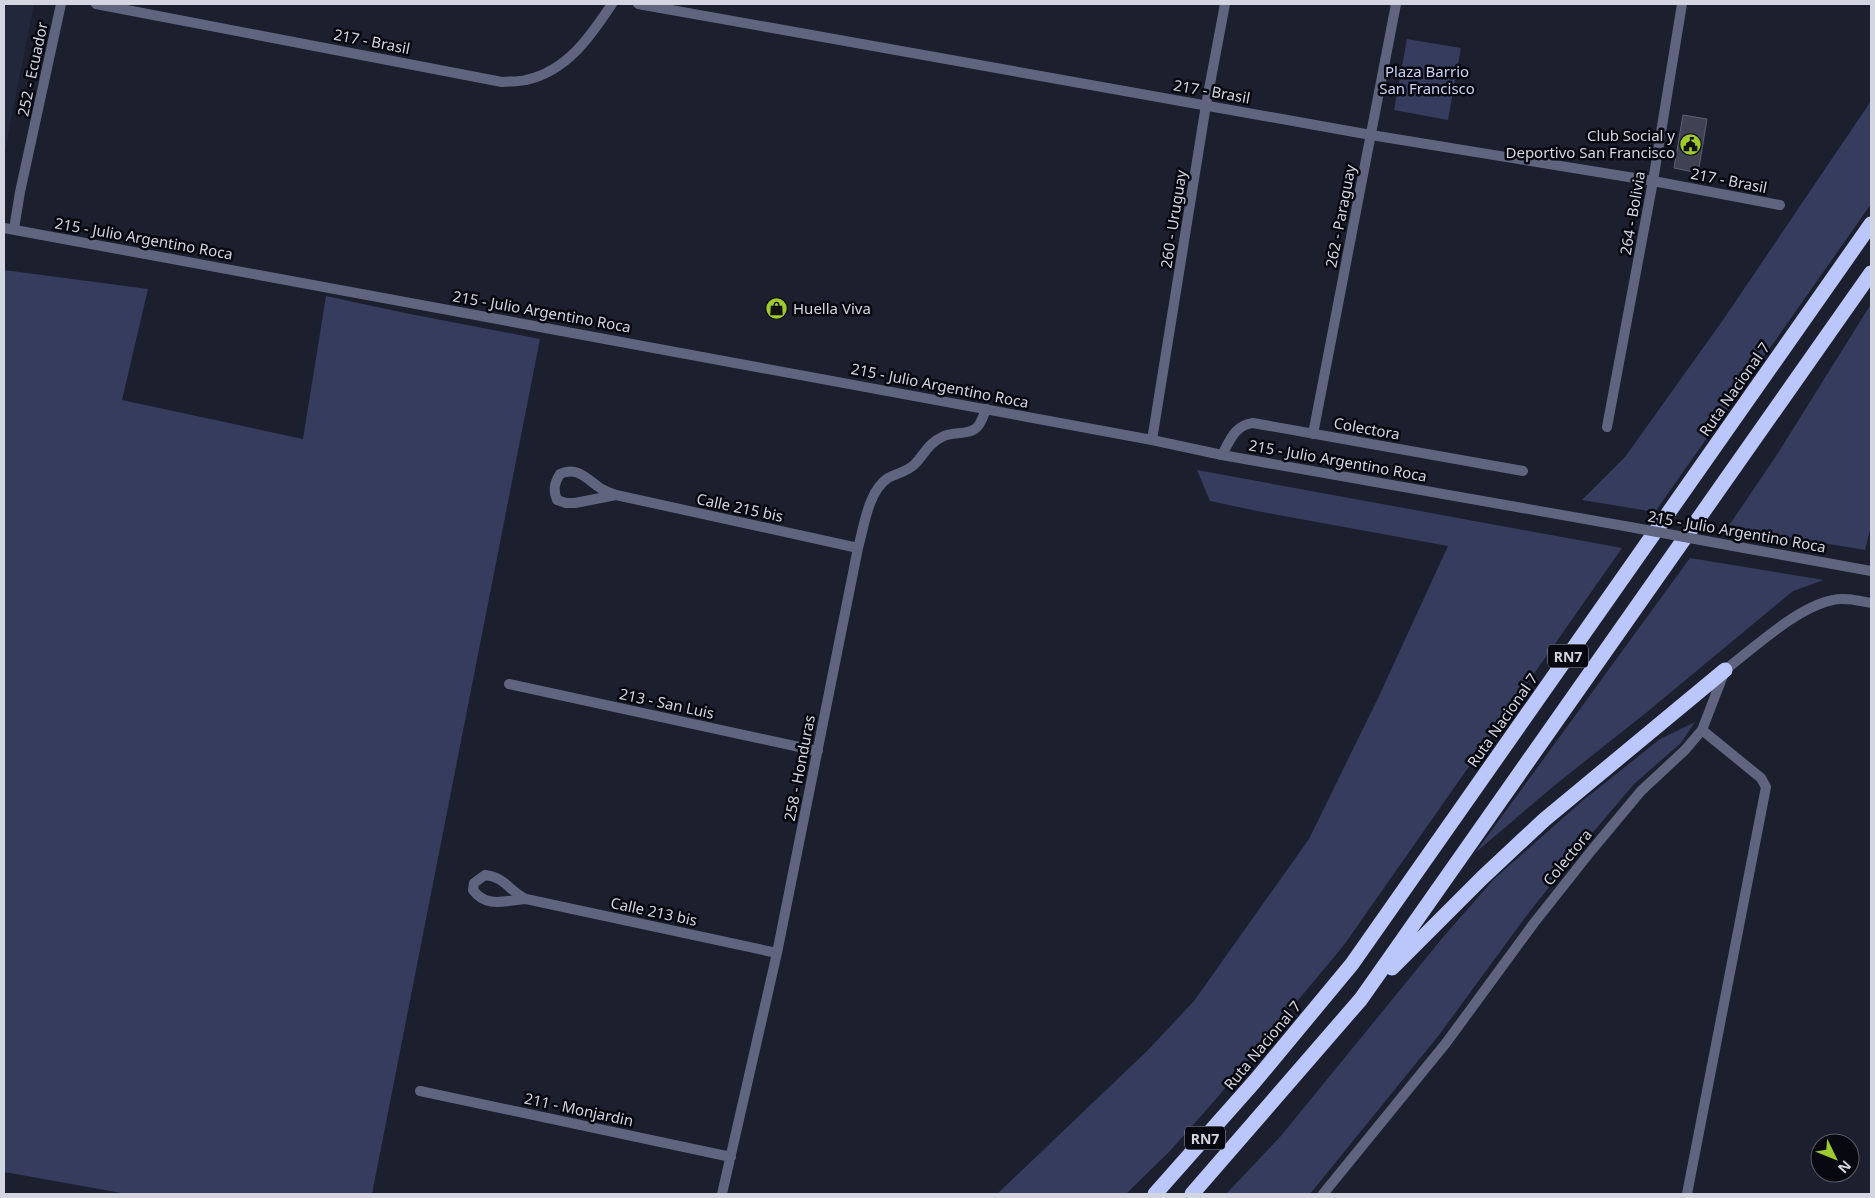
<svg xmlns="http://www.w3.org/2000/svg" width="1875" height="1198" font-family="'Noto Sans',sans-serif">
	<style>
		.built { fill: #22273c }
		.green { fill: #353c5d }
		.building { fill: #3e4253; stroke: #5c6072 }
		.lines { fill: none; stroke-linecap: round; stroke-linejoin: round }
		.minor { stroke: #5f657e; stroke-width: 10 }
		.tertiary { stroke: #5f657e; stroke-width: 10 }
		.motorway { stroke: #bbc7fb; stroke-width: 15 }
		.tertiary-bridge { stroke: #5f657e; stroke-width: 10 }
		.labels { text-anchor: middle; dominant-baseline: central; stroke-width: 5; stroke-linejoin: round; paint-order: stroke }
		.shield { fill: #080910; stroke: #9698a2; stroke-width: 1 }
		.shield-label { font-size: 14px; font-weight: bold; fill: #d3d6e1 }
		.street-label { font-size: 15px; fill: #d3d6e1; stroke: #080910 }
		.park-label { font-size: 15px; fill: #c8d1f3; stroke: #080910 }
		.poi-label { font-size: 15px; fill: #d3d6e1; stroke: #080910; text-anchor: end }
	</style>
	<rect width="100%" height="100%" fill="#1b1f2e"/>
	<path class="built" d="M4 4H34L4 155Z"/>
	<path class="green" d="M1407 39 1461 48 1448 120 1394 110Z
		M1871 101V204L1655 512 1582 500 1625 457 1723 320Z
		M4 270 148 289 122 400 303 439 326 296 405 313 540 339 372 1194H127L4 1172Z
		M1871 304V526L1865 550 1728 527 1778 453Z
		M1197 470 1622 548 1344 945 1216 1099 1170 1151 1126 1194H997L1147 1051 1194 1001 1309 839 1379 696 1448 546 1262 512 1210 501Z
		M1690 558 1824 580 1793 591 1647 712 1555 785 1475 853Z
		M1695 722 1681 743 1634 784 1584 843 1527 915 1439 1035 1310 1194H1226L1280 1137 1444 936 1494 879 1581 802 1660 739Z"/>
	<path class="building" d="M1683 115 1707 119 1698 173 1674 168Z"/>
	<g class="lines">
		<path class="minor" d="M96 4 502 82C510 81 518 82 526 80 567 71 590 37 612 4
			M638 4 1371 135 1653 181 1780 205
			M14 229 20 192 61 4
			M1607 427 1653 181 1682 4
			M1313 434 1396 4
			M1152 440 1206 105 1225 4
			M1222 455C1230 440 1235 425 1253 423L1523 471
			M616 495 575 503H566L557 500C553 490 554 484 560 474 577 466 587 479 600 488 605 491 610 493 616 495L858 548
			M509 684 818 751
			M526 899C506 900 487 909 473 890L474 883 485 875C505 877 509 891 526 899L777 953
			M420 1091 731 1157
			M722 1194 777 953 858 548C864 527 868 491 888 478 897 473 907 472 915 464 925 453 929 443 942 437 952 431 971 436 978 426 982 421 984 414 986 409
			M1323 1194 1446 1043 1534 923 1591 851 1641 791 1685 750 1702 730 1724 673
			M1687 1194 1766 787 1761 778 1702 730"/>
		<path class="tertiary" d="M4 228 1152 440 1222 455 1630 527
			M1744 548 1871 571
			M1725 670C1754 648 1797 607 1833 600 1845 597 1859 601 1871 603"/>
		<path class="motorway" d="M1392 968 1482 878 1544 820 1725 670
			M1155 1194 1255 1081 1352 964 1871 224
			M1192 1194 1361 999 1871 273"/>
		<path class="tertiary-bridge" d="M1630 527 1744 548"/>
	</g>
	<defs>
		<symbol id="civic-disc" viewBox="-11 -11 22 22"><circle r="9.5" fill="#9fca2e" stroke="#080910"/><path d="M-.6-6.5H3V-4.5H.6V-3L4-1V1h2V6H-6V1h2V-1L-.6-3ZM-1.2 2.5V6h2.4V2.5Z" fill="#111"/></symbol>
		<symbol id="shop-disc" viewBox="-11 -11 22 22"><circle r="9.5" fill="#9fca2e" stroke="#080910"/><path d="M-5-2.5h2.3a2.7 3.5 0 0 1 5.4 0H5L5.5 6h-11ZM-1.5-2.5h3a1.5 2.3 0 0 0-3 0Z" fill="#111"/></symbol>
	</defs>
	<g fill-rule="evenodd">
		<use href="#civic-disc" x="1678" y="132" width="25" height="25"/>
		<use href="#shop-disc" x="764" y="296" width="25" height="25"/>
	</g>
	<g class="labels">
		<g class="shield">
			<rect x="1548" y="644.5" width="40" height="23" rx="4"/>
			<rect x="1185" y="1126.5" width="40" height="23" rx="4"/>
		</g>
		<g class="shield-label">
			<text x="1568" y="656">RN7</text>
			<text x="1205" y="1138">RN7</text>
		</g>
		<g class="street-label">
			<text transform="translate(372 41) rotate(11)">217 - Brasil</text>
			<text transform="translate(32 69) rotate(-78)">252 - Ecuador</text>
			<text transform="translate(1212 91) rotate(10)">217 - Brasil</text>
			<text transform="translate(1729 180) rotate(11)">217 - Brasil</text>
			<text transform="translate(1632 213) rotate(-80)">264 - Bolivia</text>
			<text transform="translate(1340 216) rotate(-79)">262 - Paraguay</text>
			<text transform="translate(1173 219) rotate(-81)">260 - Uruguay</text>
			<text transform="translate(144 238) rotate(10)">215 - Julio Argentino Roca</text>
			<text transform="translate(542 311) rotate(10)">215 - Julio Argentino Roca</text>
			<text transform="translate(940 385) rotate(11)">215 - Julio Argentino Roca</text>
			<text transform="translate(1734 389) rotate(-55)">Ruta Nacional 7</text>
			<text transform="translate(1367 428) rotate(10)">Colectora</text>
			<text transform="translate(1338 460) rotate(10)">215 - Julio Argentino Roca</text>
			<text transform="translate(740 507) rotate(12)">Calle 215 bis</text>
			<text transform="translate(1737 531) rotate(10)">215 - Julio Argentino Roca</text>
			<text transform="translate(667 703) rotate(12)">213 - San Luis</text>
			<text transform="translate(1502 720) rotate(-55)">Ruta Nacional 7</text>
			<text transform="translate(799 768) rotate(-79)">258 - Honduras</text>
			<text transform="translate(1567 857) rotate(-51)">Colectora</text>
			<text transform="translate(654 911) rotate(12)">Calle 213 bis</text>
			<text transform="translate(1262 1045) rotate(-50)">Ruta Nacional 7</text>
			<text transform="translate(579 1109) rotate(12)">211 - Monjardin</text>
		</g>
		<g class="park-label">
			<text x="1427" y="71">Plaza Barrio<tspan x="1427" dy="17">San Francisco</tspan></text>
		</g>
		<g class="poi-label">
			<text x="1675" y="135">Club Social y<tspan x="1675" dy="17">Deportivo San Francisco</tspan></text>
			<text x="793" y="308" text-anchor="start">Huella Viva</text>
		</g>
	</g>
	<rect width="1875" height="1198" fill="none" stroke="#d3d6e1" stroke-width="10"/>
	<g transform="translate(1835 1158) rotate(133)"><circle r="24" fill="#080910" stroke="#595b64"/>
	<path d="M0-4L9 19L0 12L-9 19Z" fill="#9fca2e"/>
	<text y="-8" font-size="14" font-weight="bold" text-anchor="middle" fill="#d3d6e1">N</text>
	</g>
</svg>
